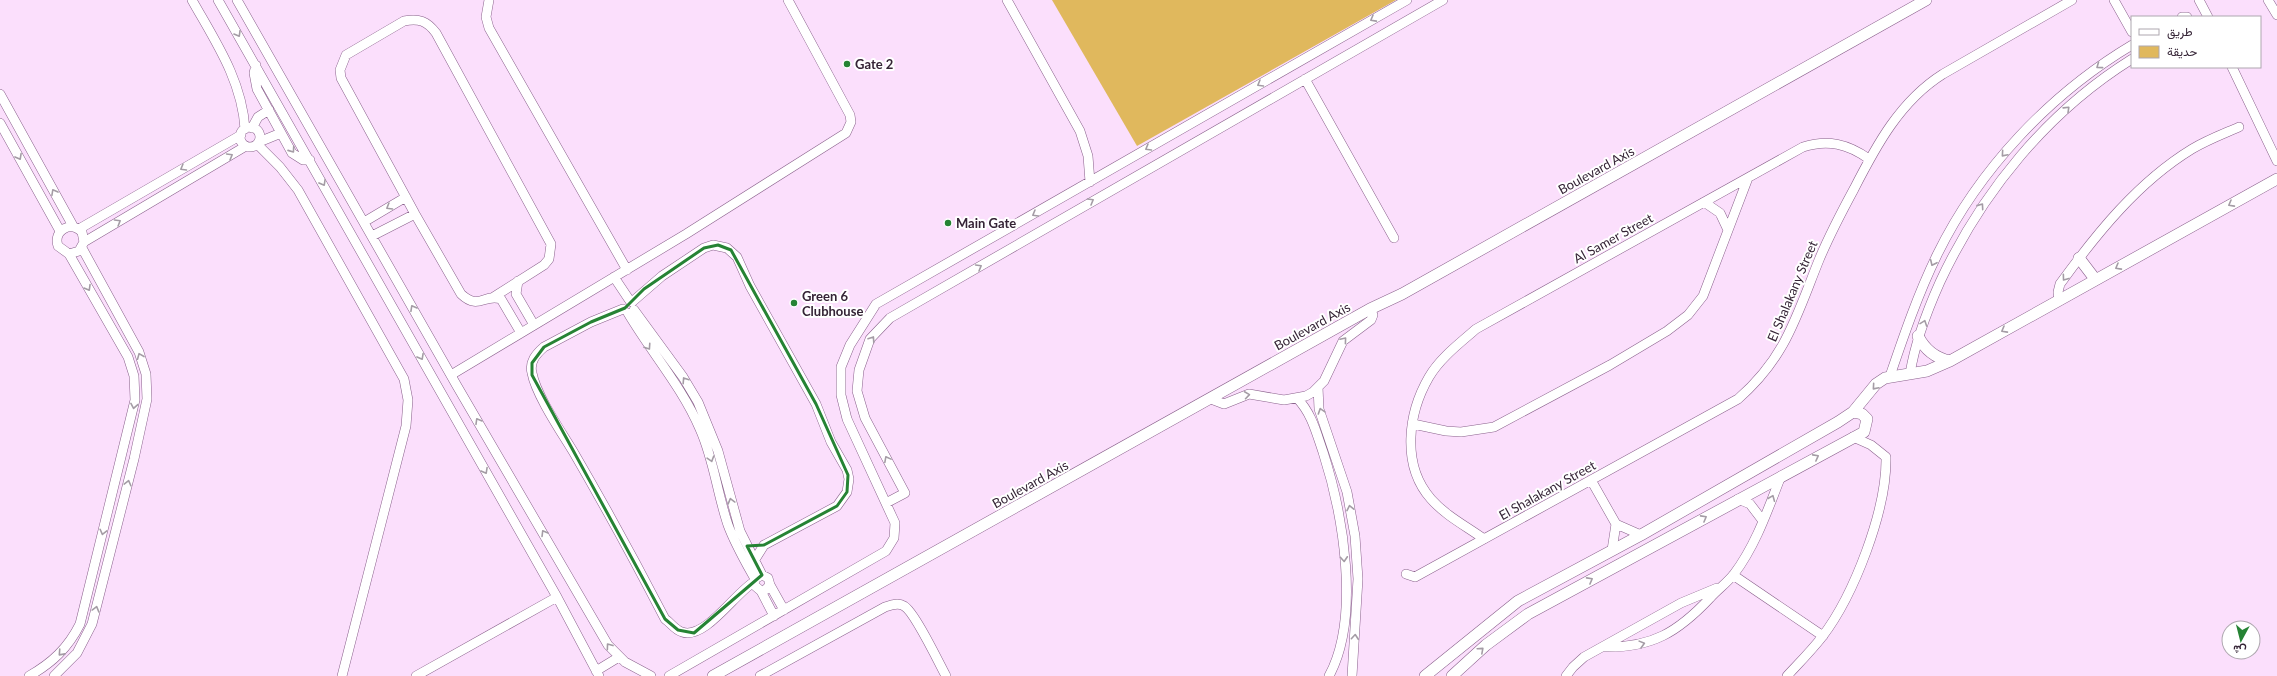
<svg xmlns="http://www.w3.org/2000/svg" width="2277" height="676" font-family="Lato,Vazirmatn,sans-serif">
	<style>
		.green { fill: #e0b85d }
		.lines { fill: none; stroke-linecap: round; stroke-linejoin: round }
		.minor-casing { stroke: #8a618c; stroke-width: 10 }
		.tertiary-casing { stroke: #8a618c; stroke-width: 12 }
		.minor { stroke: #fff; stroke-width: 9 }
		.tertiary { stroke: #fff; stroke-width: 11 }
		.oneway { stroke: #a49ca5 }
		.marked { fill: none; stroke: #268334; stroke-width: 3; stroke-linejoin: round }
		.poi-dot { fill: #268334; stroke: #fff; stroke-width: 1.5 }
		.labels { text-anchor: middle; dominant-baseline: central; stroke-width: 4; stroke-linejoin: round; paint-order: stroke }
		.poi-label { font-size: 13px; font-weight: bold; fill: #352436; stroke: #fff; text-anchor: start }
		.street-label { font-size: 13px; fill: #352436; stroke: #fff }
	</style>
	<rect width="100%" height="100%" fill="#fbdffc"/>
	<path class="green" d="M1052 0H1396L1137 146Z"/>
	<g class="lines">
		<defs>
			<path id="minor" d="M192 0C215 41 242 80 245 129
				M218 0 557 597 599 676
				M237 0 457 386 608 645 625 662 651 676
				M489 0 486 17 489 28 627 270
				M1007 0 1080 131 1088 156 1090 182
				M2114 0 2132 32
				M2199 0 2208 17
				M2268 0 2277 15
				M2182 17H2187
				M256 65 254 73 257 89 292 153 303 160H310
				M2232 67 2277 161
				M1305 79 1394 238
				M0 94 73 226
				M0 123 60 231
				M240 137a10 10 0 1 1 20 0a10 10 0 1 1-20 0Z
				M252 128 258 117 269 110
				M259 142 281 133
				M257 144 280 167 298 190 404 379 408 400 406 426 342 676
				M1704 202 1720 213 1728 230
				M364 222 406 197
				M79 229 241 135
				M372 236 415 214
				M84 242 246 146
				M614 277 630 301
				M518 281 516 294 534 325
				M492 298 544 265 549 259 551 244 436 33C427 21 419 18 404 21L346 55 340 70 341 78 415 214 461 294C479 311 484 293 501 299L521 333
				M2059 300 2058 292 2060 284C2097 233 2138 182 2192 149 2207 140 2223 134 2239 127
				M632 302 662 276 704 248 713 245 727 248 737 257 750 286 816 404 831 442 847 470 849 479 847 492 837 506 764 545 754 561
				M623 309 591 322 544 347C536 354 529 362 532 373 536 395 562 433 574 453 606 508 636 563 665 619 671 623 675 630 682 632 705 640 735 593 754 582
				M634 310 683 377 698 402 718 451 740 531 762 575
				M628 313C651 352 682 387 700 429 714 460 717 493 728 525 735 544 745 561 755 579
				M1910 374C1915 342 1927 311 1940 282 1982 192 2047 112 2132 59
				M451 375 686 234 846 133 851 122 850 115 788 0
				M1890 376C1904 335 1918 294 1937 255 1979 169 2050 94 2132 45
				M1318 387 1319 409 1347 492 1355 536 1358 579 1352 676
				M1297 398C1312 414 1316 432 1323 452 1343 514 1361 617 1329 676
				M1211 399 1224 404 1249 394 1284 400 1306 396 1313 392 1324 381 1343 341 1371 320 1373 315 1370 309
				M1413 424 1446 431 1461 432 1494 427 1610 365 1667 331 1688 315 1703 296 1748 178
				M1591 480 1616 524 1612 550
				M1738 499 1750 504 1763 521
				M886 503 905 493 865 418 857 391 859 370 870 339 890 318 1443 0
				M1616 524 1641 535
				M1484 539C1466 526 1446 516 1431 499 1401 465 1408 413 1429 377 1440 358 1460 343 1476 329L1803 147C1828 139 1848 144 1869 159
				M1406 574 1415 577 1738 399C1786 357 1796 317 1819 260 1829 236 1841 213 1854 189 1876 146 1900 101 1943 74L2072 0
				M1733 575 1823 636
				M770 585 784 610
				M761 591 765 590 770 585 768 578 762 575 755 579 754 585 761 591 774 616
				M1604 647C1652 648 1678 632 1710 598 1717 590 1727 583 1734 574 1756 545 1768 509 1781 476
				M596 671 619 657
				M29 676C52 663 68 648 80 624L135 400 134 376 128 357 69 254 58 246C53 231 70 220 82 232L84 242 79 251 69 254
				M54 676 77 653 92 624 134 459 147 399 146 374 139 352 82 248
				M416 676 557 597
				M669 676 886 551 894 538 895 523 847 419 841 395V367L850 345 876 304 1407 0
				M760 676 885 607C891 605 898 602 904 606 914 611 939 663 946 676
				M1566 676 1573 667 1584 657 1681 603 1717 588
				M1787 676C1799 663 1811 651 1822 637 1854 595 1887 510 1886 457L1871 445 1853 437"/>
			<path id="tertiary" d="M2079 258 2095 279
				M1918 336C1925 350 1935 358 1950 361
				M713 676 1370 309 1402 294 1926 0
				M1425 676 1518 601 1641 535 1838 422 1853 412 1876 384 1885 378 1927 371 1950 361 2277 179
				M1452 676 1486 645 1528 614 1864 432 1867 419 1862 414 1853 412"/>
		</defs>
		<use href="#minor" class="minor-casing"/>
		<use href="#tertiary" class="tertiary-casing"/>
		<use href="#minor" class="minor"/>
		<use href="#tertiary" class="tertiary"/>
	</g>
	<defs><path id="oneway-chevron" d="M-2-3.5L2.5 0L-2 3.5" fill="none" stroke-width="1.6" stroke-linecap="round" stroke-linejoin="round"/></defs>
	<g class="oneway">
		<use href="#oneway-chevron" transform="translate(1373 19) rotate(151)"/>
		<use href="#oneway-chevron" transform="translate(238 34) rotate(60)"/>
		<use href="#oneway-chevron" transform="translate(2099 66) rotate(144)"/>
		<use href="#oneway-chevron" transform="translate(1260 84) rotate(150)"/>
		<use href="#oneway-chevron" transform="translate(2067 109) rotate(-44)"/>
		<use href="#oneway-chevron" transform="translate(1148 148) rotate(150)"/>
		<use href="#oneway-chevron" transform="translate(292 150) rotate(55)"/>
		<use href="#oneway-chevron" transform="translate(2004 154) rotate(131)"/>
		<use href="#oneway-chevron" transform="translate(230 156) rotate(-30)"/>
		<use href="#oneway-chevron" transform="translate(19 157) rotate(61)"/>
		<use href="#oneway-chevron" transform="translate(183 168) rotate(150)"/>
		<use href="#oneway-chevron" transform="translate(323 183) rotate(61)"/>
		<use href="#oneway-chevron" transform="translate(54 192) rotate(-119)"/>
		<use href="#oneway-chevron" transform="translate(1091 201) rotate(-30)"/>
		<use href="#oneway-chevron" transform="translate(2231 204) rotate(151)"/>
		<use href="#oneway-chevron" transform="translate(1981 206) rotate(-55)"/>
		<use href="#oneway-chevron" transform="translate(389 207) rotate(149)"/>
		<use href="#oneway-chevron" transform="translate(1035 214) rotate(150)"/>
		<use href="#oneway-chevron" transform="translate(118 222) rotate(-31)"/>
		<use href="#oneway-chevron" transform="translate(1933 263) rotate(115)"/>
		<use href="#oneway-chevron" transform="translate(979 267) rotate(-30)"/>
		<use href="#oneway-chevron" transform="translate(2118 267) rotate(151)"/>
		<use href="#oneway-chevron" transform="translate(2065 278) rotate(126)"/>
		<use href="#oneway-chevron" transform="translate(88 288) rotate(60)"/>
		<use href="#oneway-chevron" transform="translate(413 308) rotate(-119)"/>
		<use href="#oneway-chevron" transform="translate(1924 323) rotate(-70)"/>
		<use href="#oneway-chevron" transform="translate(2004 330) rotate(151)"/>
		<use href="#oneway-chevron" transform="translate(872 339) rotate(-56)"/>
		<use href="#oneway-chevron" transform="translate(1344 340) rotate(-50)"/>
		<use href="#oneway-chevron" transform="translate(648 347) rotate(56)"/>
		<use href="#oneway-chevron" transform="translate(140 356) rotate(-112)"/>
		<use href="#oneway-chevron" transform="translate(421 357) rotate(61)"/>
		<use href="#oneway-chevron" transform="translate(685 380) rotate(-123)"/>
		<use href="#oneway-chevron" transform="translate(1875 387) rotate(131)"/>
		<use href="#oneway-chevron" transform="translate(1247 395) rotate(-8)"/>
		<use href="#oneway-chevron" transform="translate(134 406) rotate(100)"/>
		<use href="#oneway-chevron" transform="translate(1321 411) rotate(-108)"/>
		<use href="#oneway-chevron" transform="translate(478 421) rotate(-120)"/>
		<use href="#oneway-chevron" transform="translate(1816 457) rotate(-28)"/>
		<use href="#oneway-chevron" transform="translate(711 459) rotate(73)"/>
		<use href="#oneway-chevron" transform="translate(887 459) rotate(-118)"/>
		<use href="#oneway-chevron" transform="translate(485 471) rotate(61)"/>
		<use href="#oneway-chevron" transform="translate(128 483) rotate(-76)"/>
		<use href="#oneway-chevron" transform="translate(1772 498) rotate(-68)"/>
		<use href="#oneway-chevron" transform="translate(731 501) rotate(-105)"/>
		<use href="#oneway-chevron" transform="translate(1350 508) rotate(-102)"/>
		<use href="#oneway-chevron" transform="translate(1704 518) rotate(-29)"/>
		<use href="#oneway-chevron" transform="translate(103 532) rotate(104)"/>
		<use href="#oneway-chevron" transform="translate(544 533) rotate(-121)"/>
		<use href="#oneway-chevron" transform="translate(1344 559) rotate(86)"/>
		<use href="#oneway-chevron" transform="translate(1590 580) rotate(-29)"/>
		<use href="#oneway-chevron" transform="translate(96 609) rotate(-75)"/>
		<use href="#oneway-chevron" transform="translate(1355 637) rotate(-85)"/>
		<use href="#oneway-chevron" transform="translate(1642 644) rotate(-15)"/>
		<use href="#oneway-chevron" transform="translate(609 646) rotate(-126)"/>
		<use href="#oneway-chevron" transform="translate(1481 650) rotate(-42)"/>
		<use href="#oneway-chevron" transform="translate(61 653) rotate(132)"/>
	</g>
	<path class="marked" d="M718 245 731 250 816 404 848 475 847 492 837 506 764 545 747 546 762 575 694 633 678 630 665 619 532 375V363L544 347 591 322 625 308 644 289 704 248Z"/>
	<g class="poi-dot">
		<circle cx="847" cy="64" r="4"/>
		<circle cx="948" cy="223" r="4"/>
		<circle cx="794" cy="303" r="4"/>
	</g>
	<g class="labels">
		<g class="poi-label">
			<text x="855" y="64">Gate 2</text>
			<text x="956" y="223">Main Gate</text>
			<text x="802" y="296">Green 6<tspan x="802" dy="15">Clubhouse</tspan></text>
		</g>
		<g class="street-label">
			<text transform="translate(1596 170) rotate(-29)">Boulevard Axis</text>
			<text transform="translate(1613 238) rotate(-29)">Al Samer Street</text>
			<text transform="translate(1792 291) rotate(-67)">El Shalakany Street</text>
			<text transform="translate(1312 326) rotate(-29)">Boulevard Axis</text>
			<text transform="translate(1030 484) rotate(-29)">Boulevard Axis</text>
			<text transform="translate(1547 490) rotate(-29)">El Shalakany Street</text>
		</g>
	</g>
	<rect x="2131" y="16" width="130" height="52" fill="#ffffff" stroke="#aea7af"/>
	<rect x="2139" y="29" width="20" height="6" fill="#ffffff" stroke="#aea7af"/>
	<text x="2167" y="36" font-size="12" fill="#352436">طريق</text>
	<rect x="2139" y="46" width="20" height="12" fill="#e0b85d" stroke="#aea7af"/>
	<text x="2167" y="56" font-size="12" fill="#352436">حديقة</text>
	<g transform="translate(2241 640) rotate(187)"><circle r="19" fill="#ffffff" stroke="#aea7af"/>
	<path d="M0-3L7 15L0 10L-7 15Z" fill="#268334"/>
	<text y="-6" font-size="11" font-weight="bold" text-anchor="middle" fill="#352436">ش</text>
	</g>
</svg>
